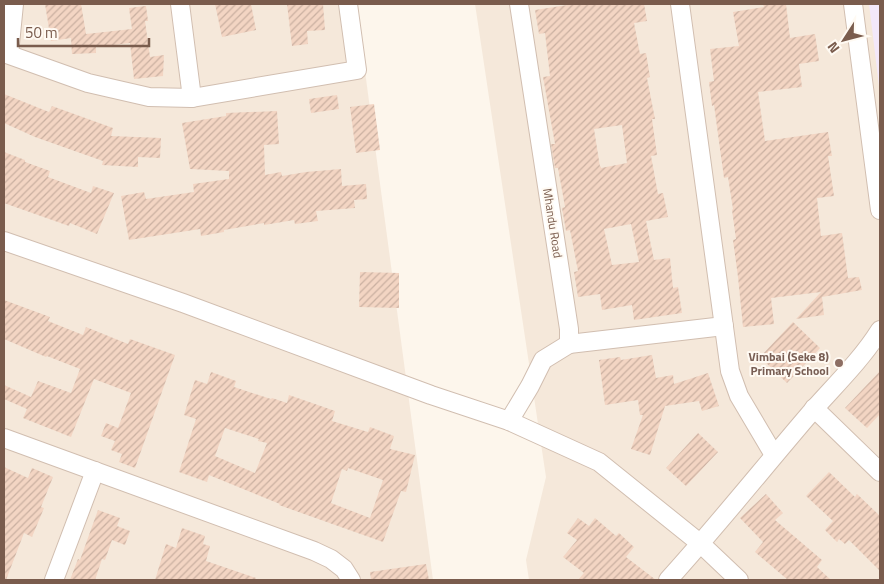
<svg xmlns="http://www.w3.org/2000/svg" width="884" height="584" viewBox="0 0 884 584" font-family="'Titillium Web',sans-serif">
<style>
.residential{fill:#f5e8da}
.education{fill:#f3e8fa}
.building{fill:url(#building-hatch);fill-rule:evenodd}
.lines{fill:none;stroke-linecap:round;stroke-linejoin:round}
.minor-casing{stroke:#d1beb0;stroke-width:20}
.minor{stroke:#fff;stroke-width:18}
.education-dot{fill:#8d6e63;stroke:#fffaf3;stroke-width:2}
.labels{text-anchor:middle;dominant-baseline:central;stroke-width:4;stroke-linejoin:round;paint-order:stroke}
.street-label{font-size:12px;fill:#7a5c4d;stroke:#fffaf3}
.education-label{font-size:12px;font-weight:bold;fill:#785e54;stroke:#fffaf3;text-anchor:end}
</style>
<defs>
<pattern id="building-hatch" width="6" height="6" patternUnits="userSpaceOnUse" patternTransform="scale(1.25)"><rect width="6" height="6" fill="#f3d5c3"/><path d="M-1 1l2-2M0 6l6-6M5 7l2-2" fill="none" stroke="#cab0a1"/></pattern>
</defs>
<rect width="100%" height="100%" fill="#fdf6ec"/>
<g class="residential">
<path d="M 4,4 L 356,4 L 433,580 L 4,580 Z"/>
<path d="M 475,4 L 880,4 L 880,580 L 529,580 L 526,560 L 546,477 Z"/>
</g>
<path class="education" d="M 869,4 L 880,4 L 880,94 Z"/>
<g class="building">
<path d="M 45,4 L 81,4 L 86,34 L 132,29 L 129,8 L 146,6 L 148,21 L 145,21 L 150,57 L 164,55 L 163,76 L 134,79 L 130,43 L 96,47 L 96,53 L 72,54 L 71,38 L 51,41 Z"/>
<path d="M 215,4 L 251,4 L 256,30 L 222,37 Z"/>
<path d="M 287,4 L 323,4 L 325,30 L 307,31 L 308,44 L 292,46 Z"/>
<path d="M 574,4 L 644,4 L 647,21 L 634,23 L 640,54 L 646,53 L 650,77 L 647,78 L 655,119 L 652,119 L 657,155 L 651,156 L 658,194 L 663,193 L 668,217 L 646,221 L 654,260 L 670,258 L 673,288 L 678,287 L 682,313 L 634,320 L 632,305 L 602,310 L 600,294 L 578,297 L 574,272 L 578,271 L 570,230 L 566,231 L 562,208 L 565,207 L 558,168 L 555,168 L 551,144 L 555,144 L 543,77 L 550,76 L 545,33 L 539,34 L 535,10 ZM 622,125 L 627,163 L 601,168 L 601,166 L 600,167 L 594,129 ZM 631,224 L 639,262 L 612,265 L 604,229 Z"/>
<path d="M 763,4 L 786,4 L 790,38 L 815,34 L 819,61 L 799,64 L 802,87 L 758,92 L 765,141 L 828,132 L 832,156 L 828,156 L 834,196 L 817,198 L 821,236 L 842,233 L 848,278 L 859,277 L 862,290 L 822,297 L 824,315 L 796,319 L 821,292 L 771,298 L 774,324 L 743,327 L 738,277 L 733,240 L 736,239 L 732,210 L 733,209 L 728,177 L 724,178 L 714,105 L 712,106 L 709,82 L 714,81 L 710,49 L 739,46 L 733,12 L 764,7 Z"/>
<path d="M 4,94 L 49,112 L 52,106 L 113,128 L 111,136 L 161,138 L 160,158 L 138,157 L 138,167 L 102,165 L 103,161 L 35,137 L 4,123 Z"/>
<path d="M 337,95 L 339,109 L 311,113 L 309,99 Z"/>
<path d="M 374,104 L 380,150 L 356,153 L 350,107 Z"/>
<path d="M 277,111 L 279,144 L 264,145 L 265,175 L 281,172 L 282,176 L 306,172 L 341,169 L 342,186 L 366,184 L 367,199 L 354,200 L 355,208 L 316,211 L 318,221 L 295,224 L 294,220 L 264,225 L 264,223 L 224,230 L 224,232 L 201,236 L 200,229 L 129,240 L 121,196 L 144,192 L 146,199 L 194,192 L 193,184 L 229,179 L 229,171 L 190,169 L 182,123 L 226,116 L 226,113 Z"/>
<path d="M 4,152 L 25,160 L 25,162 L 50,171 L 48,177 L 91,193 L 93,186 L 114,193 L 97,234 L 70,223 L 69,226 L 4,203 Z"/>
<path d="M 360,272 L 399,273 L 399,308 L 359,307 Z"/>
<path d="M 4,300 L 50,317 L 48,321 L 83,335 L 86,327 L 128,344 L 130,339 L 175,355 L 135,468 L 119,462 L 122,454 L 111,450 L 115,441 L 101,436 L 106,423 L 118,428 L 131,393 L 94,379 L 71,437 L 23,418 L 27,409 L 4,399 L 4,385 L 31,397 L 38,381 L 71,393 L 80,369 L 47,356 L 46,357 L 4,339 Z"/>
<path d="M 793,322 L 820,348 L 787,383 L 760,357 Z"/>
<path d="M 652,355 L 656,378 L 673,375 L 674,384 L 708,373 L 719,406 L 702,411 L 699,401 L 665,406 L 650,455 L 631,449 L 643,415 L 640,415 L 638,400 L 605,405 L 599,360 L 620,357 L 621,360 Z"/>
<path d="M 880,371 L 880,414 L 867,428 L 845,408 Z"/>
<path d="M 211,372 L 236,381 L 234,387 L 271,399 L 272,398 L 287,403 L 289,395 L 335,411 L 332,421 L 368,432 L 370,427 L 394,436 L 390,449 L 415,455 L 406,492 L 401,491 L 383,542 L 279,505 L 280,504 L 209,475 L 207,482 L 179,472 L 196,419 L 184,415 L 195,380 L 207,384 ZM 225,428 L 259,439 L 258,441 L 267,443 L 255,473 L 215,456 ZM 348,468 L 383,480 L 370,518 L 331,503 L 342,469 L 347,471 Z"/>
<path d="M 698,433 L 718,452 L 686,486 L 666,468 Z"/>
<path d="M 4,467 L 28,478 L 32,468 L 53,477 L 41,507 L 44,508 L 32,537 L 24,533 L 6,580 L 4,580 Z"/>
<path d="M 829,472 L 855,497 L 857,494 L 880,516 L 880,571 L 849,540 L 845,544 L 839,539 L 837,542 L 825,530 L 833,521 L 806,496 Z"/>
<path d="M 766,494 L 783,513 L 775,520 L 822,560 L 817,567 L 831,580 L 788,580 L 755,552 L 763,542 L 740,518 Z"/>
<path d="M 98,510 L 120,518 L 117,526 L 130,531 L 125,545 L 112,540 L 105,560 L 102,559 L 95,580 L 70,580 L 78,559 L 80,560 Z"/>
<path d="M 578,518 L 589,526 L 595,518 L 616,536 L 619,533 L 634,547 L 626,557 L 656,580 L 578,580 L 584,573 L 563,557 L 577,540 L 567,533 Z"/>
<path d="M 182,528 L 205,536 L 203,544 L 210,546 L 206,561 L 256,578 L 255,580 L 155,580 L 166,544 L 176,548 Z"/>
<path d="M 426,564 L 429,580 L 371,580 L 370,572 Z"/>
</g>
<g class="lines">
<g class="minor-casing">
<g id="minor">
<path d="M 180,4 L 192,98"/>
<path d="M 680,4 L 730,371 L 739,396 L 774,455"/>
<path d="M 853,4 L 880,210"/>
<path d="M 4,53 L 88,83 L 149,97 L 192,98 L 357,70 L 348,4"/>
<path d="M 9,54 L 14,4"/>
<path d="M 4,241 L 183,303 L 431,395 L 509,421 L 599,462 L 701,544 L 739,580"/>
<path d="M 569,344 L 724,326"/>
<path d="M 814,408 L 880,472"/>
<path d="M 509,421 L 530,386 L 543,360 L 569,344 L 569,329 L 519,4"/>
<path d="M 4,438 L 314,551 L 331,559 L 344,569 L 351,580"/>
<path d="M 54,580 L 95,471"/>
<path d="M 668,580 C 716,527 760,472 807,417 C 831,389 860,362 880,330"/>
</g>
</g>
<use href="#minor" class="minor"/>
</g>
<circle class="education-dot" cx="839" cy="363" r="5"/>
<g class="labels">
<g class="street-label">
<text transform="translate(553 223) rotate(81)">Mhandu Road</text>
</g>
<g class="education-label">
<text x="829" y="356">Vimbai (Seke 8)<tspan x="829" dy="14">Primary School</tspan></text>
</g>
</g>
<rect width="884" height="584" fill="none" stroke="#7a5c4d" stroke-width="10"/>
<g transform="translate(844 40) rotate(234)" stroke="#fffaf3" stroke-width="4" paint-order="stroke">
<path d="M0-4L9 19L0 12L-9 19Z" fill="#7a5c4d"/>
<text y="-8" font-size="14" font-weight="bold" text-anchor="middle" fill="#7a5c4d">N</text>
</g>
<path d="M18 38v8h131v-8" fill="none" stroke="#7a5c4d" stroke-width="2.5"/>
<text x="25" y="38" font-size="15" fill="#7a5c4d" stroke="#fffaf3" stroke-width="4" paint-order="stroke">50 m</text>
</svg>
